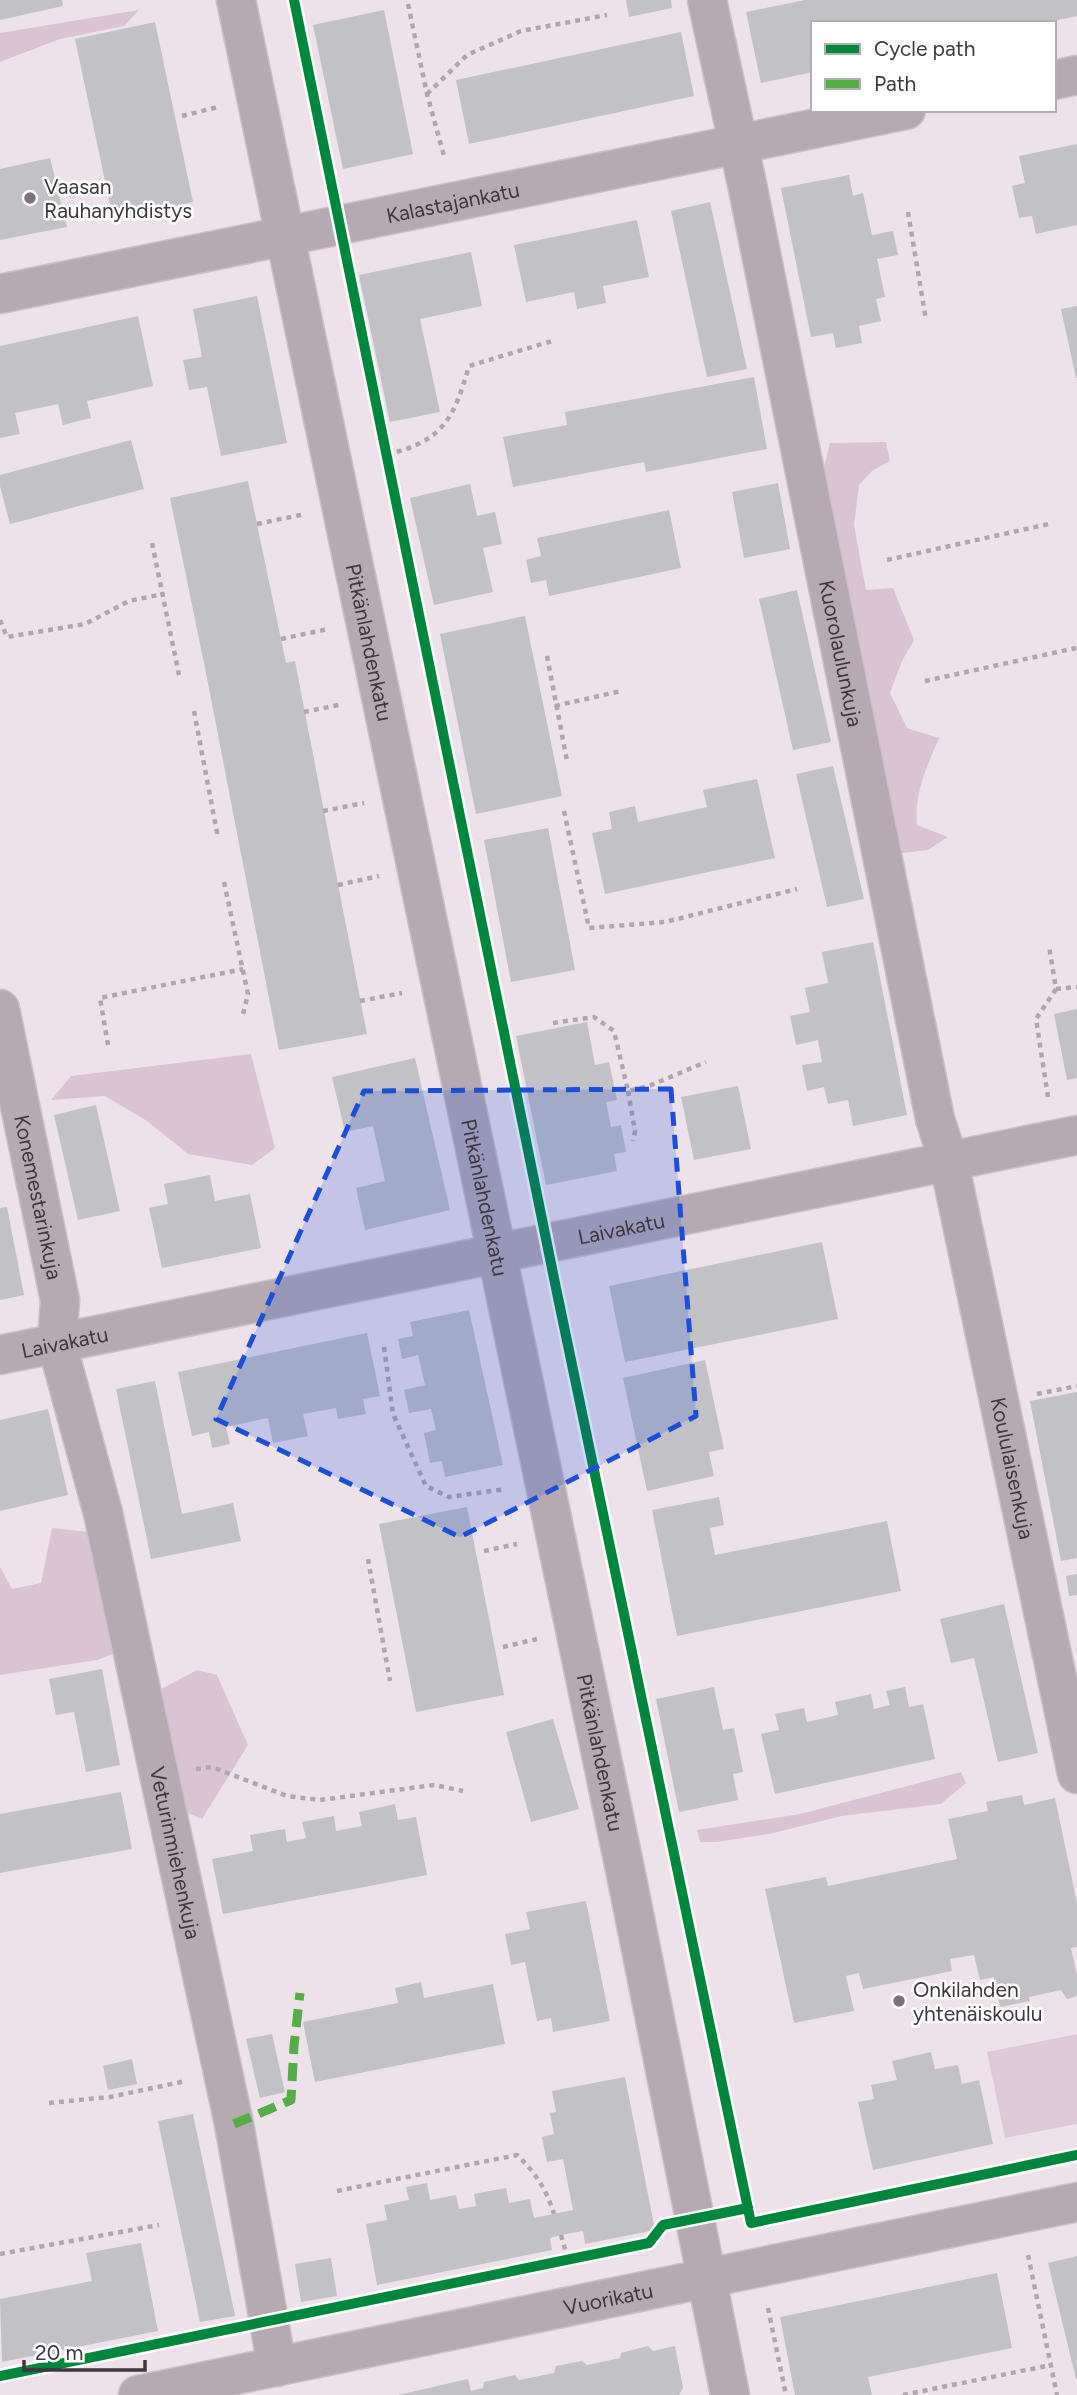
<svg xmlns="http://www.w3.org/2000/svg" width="1077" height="2395" viewBox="0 0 1077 2395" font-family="Figtree,sans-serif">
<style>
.green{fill:#dfc9d8}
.forest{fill:#dcc3d4}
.building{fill:#c2c1c6}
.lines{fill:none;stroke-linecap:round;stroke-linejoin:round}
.minor-casing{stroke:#cac1c6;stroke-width:41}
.path{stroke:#b1a6ae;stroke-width:4.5;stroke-dasharray:5 5;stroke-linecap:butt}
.minor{stroke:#b6aab2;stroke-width:38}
.quiet{stroke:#56ac46;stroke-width:9;stroke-dasharray:18 9;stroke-linecap:butt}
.cycleway-casing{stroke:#fff;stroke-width:15}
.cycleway{stroke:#00873e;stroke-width:10}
.marked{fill:#1d4ed8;fill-opacity:0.2;stroke:#1d4ed8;stroke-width:5;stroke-dasharray:14 9;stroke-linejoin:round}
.poi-dot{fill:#7c7379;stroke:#fff;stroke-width:2.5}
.labels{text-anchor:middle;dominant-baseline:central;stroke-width:5;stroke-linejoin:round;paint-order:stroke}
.poi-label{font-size:21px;fill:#3f373c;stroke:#fff;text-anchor:start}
.street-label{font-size:21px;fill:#3f373c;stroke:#fff}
</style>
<rect width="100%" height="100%" fill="#eee2ea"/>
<path class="green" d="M 1077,2034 L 1077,2124 L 1005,2138 L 987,2052 Z"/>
<g class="forest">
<path d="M 139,10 L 124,26 L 60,39 L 0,62 L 0,33 Z"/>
<path d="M 886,442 L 890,461 L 872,471 L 859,485 L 854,525 L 866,590 L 893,588 L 914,640 L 902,661 L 890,693 L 907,728 L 939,738 C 927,767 914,793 917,825 L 948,837 L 928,850 L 895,854 L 823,471 L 830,443 Z"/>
<path d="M 251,1054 L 275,1148 L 252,1165 L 188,1154 L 147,1121 L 105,1096 L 51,1100 L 71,1076 Z"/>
<path d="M 52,1528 L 88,1532 L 115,1653 L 97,1660 L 0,1675 L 0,1567 L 12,1589 L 41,1583 Z"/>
<path d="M 197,1670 L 217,1675 L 248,1745 L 202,1819 L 181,1810 L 161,1689 Z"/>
<path d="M 961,1772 L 966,1783 L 941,1804 L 842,1816 L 769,1834 L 716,1842 L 700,1842 L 697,1830 L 800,1814 Z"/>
</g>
<g class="building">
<path d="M 0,0 L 62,0 L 63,6 L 0,20 Z"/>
<path d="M 626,0 L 671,0 L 672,8 L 629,17 Z"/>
<path d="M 805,0 L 1077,0 L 1077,16 L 1044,23 L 813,23 L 813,72 L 761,83 L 746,12 Z"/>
<path d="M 384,10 L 413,154 L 343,169 L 313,25 Z"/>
<path d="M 155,22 L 193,202 L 113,219 L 75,39 Z"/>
<path d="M 681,32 L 694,96 L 469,144 L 456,80 Z"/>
<path d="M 1077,144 L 1077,225 L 1036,234 L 1032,216 L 1019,218 L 1012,186 L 1025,183 L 1019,156 Z"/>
<path d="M 50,158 L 67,227 L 0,240 L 0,169 Z"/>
<path d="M 849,175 L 853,196 L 863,193 L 872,235 L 893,231 L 898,255 L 877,259 L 885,297 L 876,299 L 881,321 L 859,326 L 862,343 L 836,348 L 833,333 L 811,337 L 781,188 Z"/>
<path d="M 710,202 L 747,369 L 707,377 L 671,211 Z"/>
<path d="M 637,220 L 649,277 L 603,286 L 606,303 L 577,309 L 574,292 L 526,302 L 514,245 Z"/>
<path d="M 471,252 L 482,306 L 420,319 L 440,412 L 390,422 L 359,275 Z"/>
<path d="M 257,296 L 287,443 L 221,456 L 207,387 L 189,390 L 183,360 L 202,357 L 193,309 Z"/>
<path d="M 1077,306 L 1077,378 L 1076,378 L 1061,309 Z"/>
<path d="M 138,316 L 153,386 L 87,401 L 91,418 L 63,425 L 58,404 L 15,413 L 20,434 L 0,438 L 0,346 Z"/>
<path d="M 754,377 L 767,449 L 646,472 L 644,462 L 513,487 L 503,437 L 567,425 L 565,412 Z"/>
<path d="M 131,440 L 144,489 L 10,524 L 0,486 L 0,475 Z"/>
<path d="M 248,481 L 286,663 L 295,661 L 367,1034 L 279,1050 L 207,678 L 170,498 Z"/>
<path d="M 778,483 L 790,549 L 744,558 L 732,492 Z"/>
<path d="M 470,484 L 477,516 L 495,512 L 502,544 L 483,548 L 493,592 L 434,605 L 410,498 Z"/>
<path d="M 669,510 L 681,568 L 549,596 L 546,580 L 531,583 L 526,560 L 541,556 L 537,538 Z"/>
<path d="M 797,590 L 831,742 L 793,750 L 759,599 Z"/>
<path d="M 525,616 L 562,796 L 476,814 L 440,634 Z"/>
<path d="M 833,766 L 864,899 L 827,907 L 796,774 Z"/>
<path d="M 757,779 L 775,858 L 605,894 L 592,833 L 612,829 L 609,812 L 635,806 L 638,822 L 707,807 L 703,790 Z"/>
<path d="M 548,828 L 575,970 L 511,982 L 484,840 Z"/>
<path d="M 873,942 L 907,1115 L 853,1126 L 848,1100 L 828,1104 L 824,1087 L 807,1091 L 802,1065 L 822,1062 L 818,1040 L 796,1045 L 790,1016 L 810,1012 L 805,988 L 828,983 L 822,952 Z"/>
<path d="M 1077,1009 L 1077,1078 L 1067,1080 L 1054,1014 Z"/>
<path d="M 587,1022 L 595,1065 L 609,1062 L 617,1100 L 606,1102 L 611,1127 L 621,1125 L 626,1152 L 614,1154 L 617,1171 L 546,1185 L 516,1036 Z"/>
<path d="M 415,1058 L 450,1210 L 365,1230 L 356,1188 L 385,1181 L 373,1126 L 345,1132 L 332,1077 Z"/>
<path d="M 738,1086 L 751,1149 L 694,1160 L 681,1097 Z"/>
<path d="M 96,1105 L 120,1211 L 78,1220 L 54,1115 Z"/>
<path d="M 210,1175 L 215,1201 L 250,1194 L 261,1248 L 162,1268 L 149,1208 L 168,1204 L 164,1184 Z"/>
<path d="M 7,1207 L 24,1295 L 0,1300 L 0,1208 Z"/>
<path d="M 822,1242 L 838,1319 L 625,1362 L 609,1286 Z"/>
<path d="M 469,1310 L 503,1465 L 445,1477 L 442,1461 L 430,1463 L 424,1433 L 436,1430 L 431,1409 L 409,1413 L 404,1390 L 425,1385 L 418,1355 L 402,1359 L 398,1339 L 413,1336 L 410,1322 Z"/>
<path d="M 367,1333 L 380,1396 L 363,1399 L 366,1414 L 338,1419 L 336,1408 L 303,1414 L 308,1436 L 273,1443 L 268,1418 L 226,1427 L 230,1444 L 212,1448 L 209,1432 L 192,1436 L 178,1372 Z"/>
<path d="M 705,1360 L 724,1449 L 709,1452 L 714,1476 L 647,1491 L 623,1378 Z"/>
<path d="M 155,1381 L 182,1514 L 233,1503 L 241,1541 L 151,1559 L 116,1389 Z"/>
<path d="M 1077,1392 L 1077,1558 L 1061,1561 L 1030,1401 Z"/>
<path d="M 48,1409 L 68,1495 L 0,1511 L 0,1420 Z"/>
<path d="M 719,1497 L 724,1525 L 710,1528 L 715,1555 L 887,1521 L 901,1591 L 677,1636 L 652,1510 Z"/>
<path d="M 467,1507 L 504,1695 L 416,1712 L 379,1524 Z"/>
<path d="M 1077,1574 L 1077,1595 L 1069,1596 L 1066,1576 Z"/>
<path d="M 1004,1604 L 1038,1753 L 998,1762 L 974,1658 L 951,1663 L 940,1619 Z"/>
<path d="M 102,1669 L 120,1765 L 86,1772 L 74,1712 L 56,1715 L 49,1679 Z"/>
<path d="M 714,1687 L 723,1730 L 734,1728 L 743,1772 L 733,1774 L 738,1800 L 679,1812 L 656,1699 Z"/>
<path d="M 905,1687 L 909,1707 L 923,1704 L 935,1759 L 775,1794 L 761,1734 L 779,1730 L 775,1714 L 804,1708 L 807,1722 L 838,1715 L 835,1702 L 871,1694 L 874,1709 L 890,1705 L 886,1691 Z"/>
<path d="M 553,1719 L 579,1809 L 531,1822 L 506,1732 Z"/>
<path d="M 121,1792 L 132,1849 L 0,1873 L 0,1814 Z"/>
<path d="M 1022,1795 L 1024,1805 L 1055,1798 L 1077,1903 L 1077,1947 L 1071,1948 L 1077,1976 L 1077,1996 L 1067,1999 L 1061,1990 L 1029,1997 L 1030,2001 L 1000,2007 L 994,1977 L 980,1980 L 974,1955 L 950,1959 L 952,1971 L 863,1989 L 859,1973 L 846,1976 L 854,2011 L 794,2023 L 765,1889 L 826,1877 L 828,1886 L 957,1859 L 948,1819 L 988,1811 L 986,1802 Z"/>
<path d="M 395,1804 L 398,1820 L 416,1817 L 427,1875 L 223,1914 L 212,1859 L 253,1851 L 250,1835 L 285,1829 L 287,1842 L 306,1838 L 302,1822 L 334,1816 L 336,1831 L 362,1826 L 359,1812 Z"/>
<path d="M 586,1901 L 610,2021 L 553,2032 L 551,2018 L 537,2021 L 525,1962 L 511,1965 L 505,1934 L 530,1929 L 526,1912 Z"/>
<path d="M 421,1982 L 424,1998 L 493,1984 L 505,2044 L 315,2082 L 303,2022 L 398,2003 L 395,1988 Z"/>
<path d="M 272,2034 L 285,2092 L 260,2098 L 246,2039 Z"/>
<path d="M 931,2052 L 935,2069 L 958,2065 L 962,2084 L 979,2080 L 993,2144 L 873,2170 L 858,2102 L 874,2099 L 871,2085 L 897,2080 L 892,2061 Z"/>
<path d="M 132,2059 L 137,2084 L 108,2090 L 103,2066 Z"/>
<path d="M 625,2077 L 655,2230 L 585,2244 L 583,2231 L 561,2235 L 550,2238 L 552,2250 L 377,2285 L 366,2224 L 387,2220 L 384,2205 L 409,2200 L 406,2187 L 427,2183 L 430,2200 L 456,2195 L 459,2209 L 476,2206 L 474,2194 L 506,2188 L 509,2203 L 530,2199 L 534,2218 L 573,2210 L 563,2159 L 547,2162 L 542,2137 L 554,2134 L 550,2113 L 556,2112 L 552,2091 Z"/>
<path d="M 193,2114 L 235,2316 L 200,2322 L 158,2121 Z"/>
<path d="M 141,2243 L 158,2331 L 2,2362 L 0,2299 L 92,2281 L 86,2253 Z"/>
<path d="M 1077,2256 L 1077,2379 L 1076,2379 L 1048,2263 Z"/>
<path d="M 331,2258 L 337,2296 L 301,2302 L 295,2264 Z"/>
<path d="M 997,2273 L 1012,2348 L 868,2377 L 872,2395 L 795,2395 L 780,2317 Z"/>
<path d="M 648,2346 L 653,2351 L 675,2346 L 683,2388 L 679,2395 L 398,2395 L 468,2379 L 471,2391 L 483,2388 L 484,2382 L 515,2375 L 519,2380 L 554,2373 L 556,2366 L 582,2361 L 587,2365 L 620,2358 L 621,2353 Z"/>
</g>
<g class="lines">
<g class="minor-casing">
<g id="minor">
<path id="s1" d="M 236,0 L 627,1879 L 730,2395"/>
<path id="s2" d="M 707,0 L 747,184 L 935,1119 L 949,1162 L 1077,1774"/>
<path d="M 1054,80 L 1077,75"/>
<path id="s3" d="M 0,294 L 906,110"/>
<path id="s4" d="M 0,1009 L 60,1300 L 57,1344 L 103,1513 L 234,2124 L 277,2367"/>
<path id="s5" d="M 0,1355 L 1077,1135"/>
<path id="s6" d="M 138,2395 L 1077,2202"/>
</g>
</g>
<g class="path">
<path d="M 408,4 L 427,94 L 444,156"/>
<path d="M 427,94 L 467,55 L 521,31 L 607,15"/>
<path d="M 182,116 L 218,107"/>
<path d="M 908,212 L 926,320"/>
<path d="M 387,454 C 443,442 454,418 469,366 L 552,341"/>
<path d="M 257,524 L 305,514"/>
<path d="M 152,543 L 179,675"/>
<path d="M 887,560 L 1053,523"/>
<path d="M 0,620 L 7,637 L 85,624 L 129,601 L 163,594"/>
<path d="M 281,639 L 328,629"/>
<path d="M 547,656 L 567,761"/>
<path d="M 925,681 L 1076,648"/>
<path d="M 555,706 L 621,691"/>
<path d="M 194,711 L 218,838"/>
<path d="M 304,712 L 343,704"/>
<path d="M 323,811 L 364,803"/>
<path d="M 564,811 L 589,928 L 665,922 L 797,889"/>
<path d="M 224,882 L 248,994 L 242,1018"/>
<path d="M 338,885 L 379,876"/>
<path d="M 1056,989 L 1077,987"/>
<path d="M 360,1001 L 402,993"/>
<path d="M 553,1023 L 594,1017 L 614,1031 L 628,1091 L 649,1086 L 706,1062"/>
<path d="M 108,1045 L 100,998 L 243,969"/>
<path d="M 628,1091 L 635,1131 L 633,1141"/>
<path d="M 1048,1097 L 1036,1019 L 1056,989 L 1049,946"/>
<path d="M 384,1347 L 393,1414 L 426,1486 L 449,1497 L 506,1489"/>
<path d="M 1037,1394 L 1077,1386"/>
<path d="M 484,1551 L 517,1544"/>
<path d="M 368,1559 L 390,1681"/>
<path d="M 503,1647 L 537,1639"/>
<path d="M 196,1769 L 212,1767 L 287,1796 L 320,1800 L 434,1785 L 463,1791"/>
<path d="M 49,2103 L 110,2097 L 186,2081"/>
<path d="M 337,2191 L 517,2155 C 536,2173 546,2189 554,2214"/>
<path d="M 561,2235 L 568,2260"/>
<path d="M 0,2254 L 159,2225"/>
<path d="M 1028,2255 L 1057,2395"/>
<path d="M 768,2308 L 786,2395"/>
<path d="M 903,2395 L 1051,2365"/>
</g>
<use href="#minor" class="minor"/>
<path class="quiet" d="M 234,2124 L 291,2100 L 294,2046 L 300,1993"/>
<g class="cycleway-casing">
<g id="cycleway">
<path d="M 294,0 L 556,1288 L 751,2223 L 1077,2155"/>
<path d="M 0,2376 L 649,2243 L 663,2225 L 748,2208"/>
</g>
</g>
<use href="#cycleway" class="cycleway"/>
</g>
<path class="marked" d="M 671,1089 L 696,1416 L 460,1537 L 216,1419 L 364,1091 Z"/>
<g class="poi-dot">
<circle cx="30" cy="198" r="7"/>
<circle cx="899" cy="2001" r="7"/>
</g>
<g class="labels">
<g class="poi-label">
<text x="44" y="186">Vaasan<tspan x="44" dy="24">Rauhanyhdistys</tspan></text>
<text x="913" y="1989">Onkilahden<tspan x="913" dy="24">yhtenäiskoulu</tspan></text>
</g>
<g class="street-label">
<text stroke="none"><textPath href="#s3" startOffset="462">Kalastajankatu</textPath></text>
<text stroke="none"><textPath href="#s1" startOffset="656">Pitkänlahdenkatu</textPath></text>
<text stroke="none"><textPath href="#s2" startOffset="667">Kuorolaulunkuja</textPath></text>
<text stroke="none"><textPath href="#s4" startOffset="192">Konemestarinkuja</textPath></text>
<text stroke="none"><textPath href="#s1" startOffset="1223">Pitkänlahdenkatu</textPath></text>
<text stroke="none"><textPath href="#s5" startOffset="634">Laivakatu</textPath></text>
<text stroke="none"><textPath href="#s5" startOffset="66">Laivakatu</textPath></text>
<text stroke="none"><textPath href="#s2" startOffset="1500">Koululaisenkuja</textPath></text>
<text stroke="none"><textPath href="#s1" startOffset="1790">Pitkänlahdenkatu</textPath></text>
<text stroke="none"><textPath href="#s4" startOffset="864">Veturinmiehenkuja</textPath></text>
<text stroke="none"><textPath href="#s6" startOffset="480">Vuorikatu</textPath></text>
</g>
</g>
<rect x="811" y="21" width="245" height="91" fill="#ffffff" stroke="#b2afb1" stroke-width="2"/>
<rect x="825" y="44" width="35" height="10" fill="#00873e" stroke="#b2afb1" stroke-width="2"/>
<text x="874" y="56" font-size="21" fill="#3f373c">Cycle path</text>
<rect x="825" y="79" width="35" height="10" fill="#56ac46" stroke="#b2afb1" stroke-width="2"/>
<text x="874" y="91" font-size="21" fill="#3f373c">Path</text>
<path d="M24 2360v10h121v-10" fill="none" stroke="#3f373c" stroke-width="3.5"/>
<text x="35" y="2360" font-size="21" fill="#3f373c" stroke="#ffffff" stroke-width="5" paint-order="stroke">20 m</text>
</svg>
